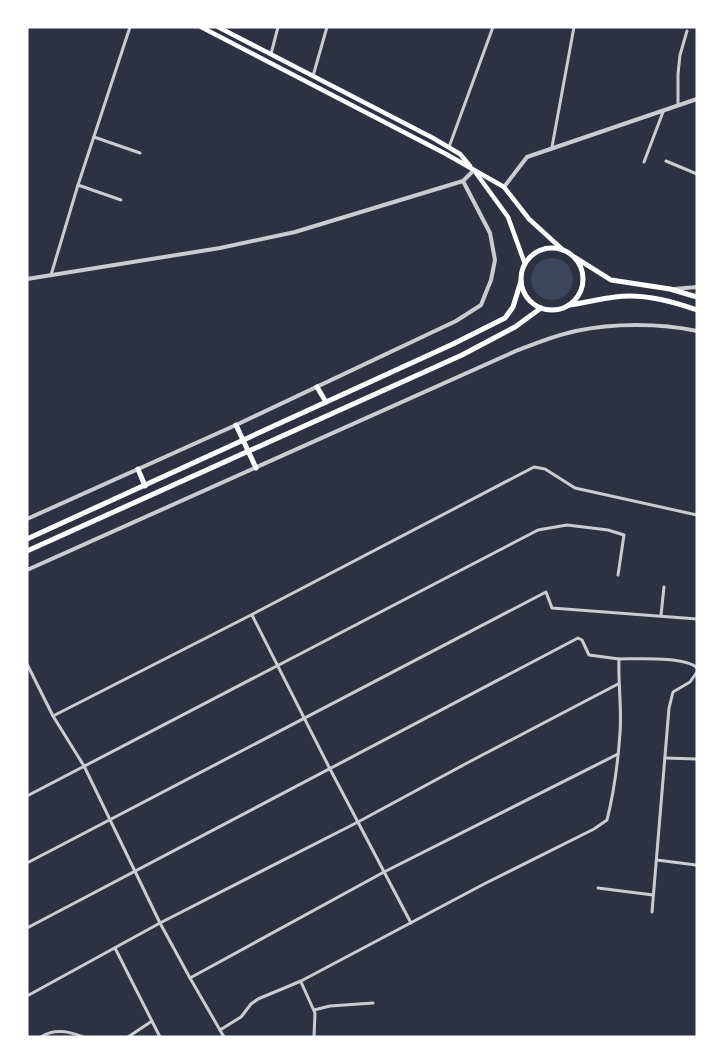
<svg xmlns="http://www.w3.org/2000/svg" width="724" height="1064" viewBox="0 0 724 1064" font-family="Karla,sans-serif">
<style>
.green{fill:#3c4559}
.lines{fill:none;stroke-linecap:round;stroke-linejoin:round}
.minor{stroke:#caccd0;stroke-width:3}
.tertiary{stroke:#caccd0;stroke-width:4}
.secondary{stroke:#fff;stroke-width:4.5}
.trunk{stroke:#fff;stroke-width:5}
</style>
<rect width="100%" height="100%" fill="#2d3142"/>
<circle class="green" cx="552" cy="279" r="21"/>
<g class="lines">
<g class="minor">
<path d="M 271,54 L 278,27"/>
<path d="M 313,76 L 327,27"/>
<path d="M 678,105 L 678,74 L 680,55 L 687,31"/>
<path d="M 94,137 L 140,153"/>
<path d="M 449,147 L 493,27"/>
<path d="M 552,147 L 574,27"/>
<path d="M 666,161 L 697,174"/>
<path d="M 644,162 L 663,112"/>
<path d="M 78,185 L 121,200"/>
<path d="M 51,275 L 78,185 L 130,27"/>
<path d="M 252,615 L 330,769 L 411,923"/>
<path d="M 661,615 L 664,587"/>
<path d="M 619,659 C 636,659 686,656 697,668"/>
<path d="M 27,664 L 53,716 L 84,766 L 160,923 L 190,978 L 224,1037"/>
<path d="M 53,716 L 251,615 L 534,467 L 545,469 L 575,488 L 697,515"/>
<path d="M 665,758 L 697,759"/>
<path d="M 27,796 L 538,530 L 567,525 L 608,530 L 624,535 L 618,575"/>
<path d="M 657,860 L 696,865"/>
<path d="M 27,863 L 546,592 L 552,608 L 697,619"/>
<path d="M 598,888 L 653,895"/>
<path d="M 652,912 L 669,708 L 673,692 L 690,682 L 697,672"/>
<path d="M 27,928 L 578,638 L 582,640 L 589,655 L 619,659 C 618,684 622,709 620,733 C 618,762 614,792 607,820 L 594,829 L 484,884 L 301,981 L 258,999 L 251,1004 L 241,1017 L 220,1030"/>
<path d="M 115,948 L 160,1037"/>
<path d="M 190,978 L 384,872 L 618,754"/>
<path d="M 301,982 L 315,1013 L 314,1037"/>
<path d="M 27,996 L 160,923 L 358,822 L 469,762 L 618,684"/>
<path d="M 314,1010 L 330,1006 L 373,1003"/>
<path d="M 41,1037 C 54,1028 69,1031 83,1037"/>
<path d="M 128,1037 L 152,1021"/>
</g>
<g class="tertiary">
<path d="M 504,187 L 527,157 L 697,99"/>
<path d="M 27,279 L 220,248 L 295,232 L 463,181 L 474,170"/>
<path d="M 674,289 L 697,287"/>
<path d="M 27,519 L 236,425 L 456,321 L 481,305 L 491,280 L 495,260 L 490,233 L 463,181"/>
<path d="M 27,570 L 518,350 C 537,343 556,335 576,331 C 613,323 660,323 697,331"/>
</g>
<g class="secondary">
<path d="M 201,27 L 446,154 L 504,187 L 529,219 L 563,250"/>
<path d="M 218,27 L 433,138 L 460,154 L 470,166"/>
<path d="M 476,173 L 508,217 L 525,264"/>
</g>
<g class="trunk">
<circle cx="552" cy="279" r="31"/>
<path d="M 576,258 L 611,280 L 670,289 L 697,297"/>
<path d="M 569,305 C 584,303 599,299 615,297 C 642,293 672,301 697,310"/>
<path d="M 317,387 L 326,402"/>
<path d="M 236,425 L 256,468"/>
<path d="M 138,469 L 145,486"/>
<path d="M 27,539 L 453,344 L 505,318 L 513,307 L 521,281"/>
<path d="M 27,551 L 462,355 L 515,327 L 541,308"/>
</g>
</g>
<rect width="724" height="1064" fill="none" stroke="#ffffff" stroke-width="57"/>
</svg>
